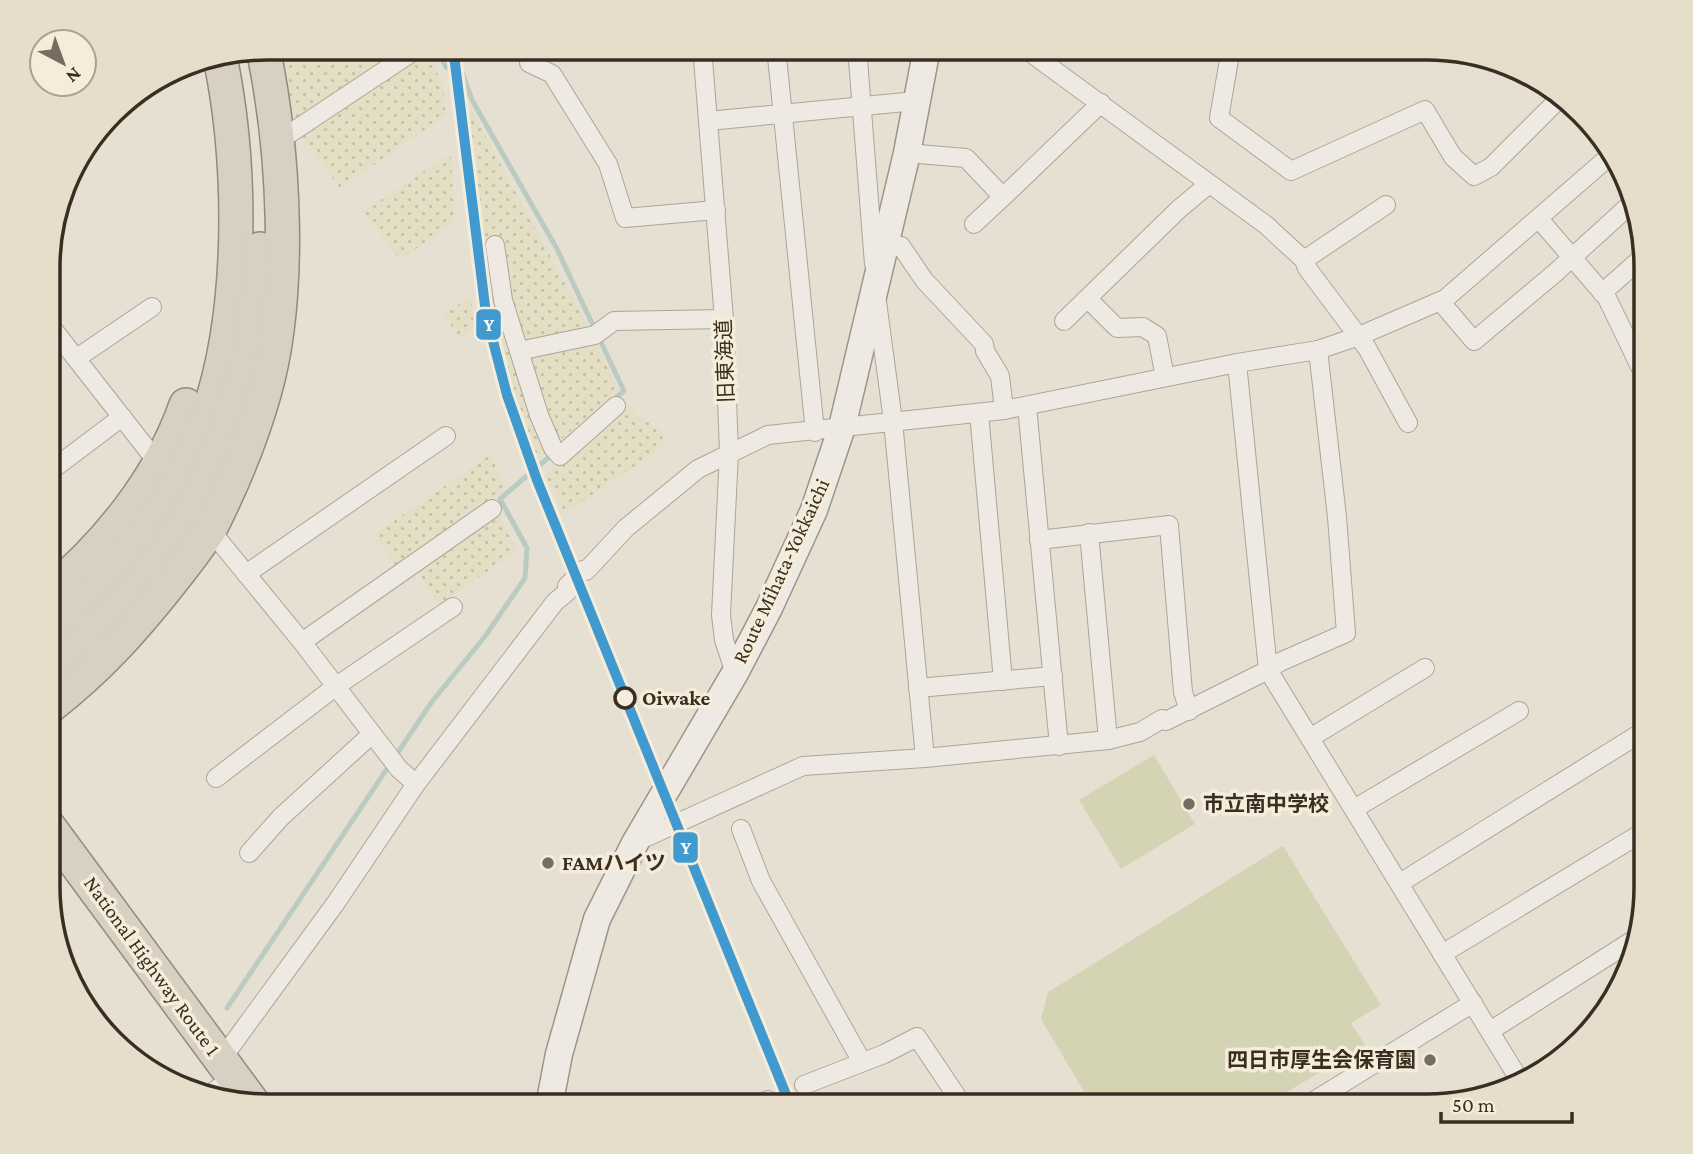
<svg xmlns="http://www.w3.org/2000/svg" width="1693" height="1154" viewBox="0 0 1693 1154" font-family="'Crimson Pro','Noto Sans JP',serif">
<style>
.farmland{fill:url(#farmland-dots)}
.park{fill:#d4d4b5}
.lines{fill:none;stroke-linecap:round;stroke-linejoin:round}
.stream{stroke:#bccbc2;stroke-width:5}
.street-casing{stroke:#aba59a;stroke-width:20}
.secondary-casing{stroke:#9b958a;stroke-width:29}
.highway-casing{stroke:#908b81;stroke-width:36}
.street{stroke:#eeeae3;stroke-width:18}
.secondary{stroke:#eeeae3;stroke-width:26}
.highway{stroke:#d8d0c2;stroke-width:33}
.rail-1-casing{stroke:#f5edd9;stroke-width:16}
.rail-1{stroke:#419acf;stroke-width:10}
.stop-dot{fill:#f5edd9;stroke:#3a2e22;stroke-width:3.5}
.poi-dot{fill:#766c60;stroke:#f5edd9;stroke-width:2.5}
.labels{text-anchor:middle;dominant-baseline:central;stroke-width:7;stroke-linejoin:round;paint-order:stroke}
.street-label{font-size:21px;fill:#3a2e22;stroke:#f5edd9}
.stop-label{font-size:21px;font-weight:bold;fill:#3a2e22;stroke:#f5edd9;text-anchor:start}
.poi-label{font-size:21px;font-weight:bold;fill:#3a2e22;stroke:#f5edd9;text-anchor:start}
.rim{fill:none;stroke:#3a2e22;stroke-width:3.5}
.line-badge{stroke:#f5edd9;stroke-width:2.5}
.badge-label{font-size:19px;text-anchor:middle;font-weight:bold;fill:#fff}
</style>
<defs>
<pattern id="farmland-dots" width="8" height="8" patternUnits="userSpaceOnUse" patternTransform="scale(1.75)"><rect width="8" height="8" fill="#e3dec4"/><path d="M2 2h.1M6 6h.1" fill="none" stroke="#c4bfa8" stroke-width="1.8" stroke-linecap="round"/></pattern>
</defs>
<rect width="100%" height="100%" fill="#e5e0d2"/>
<g class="farmland">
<path d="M 288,47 L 411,47 L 293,124 L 278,54 Z"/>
<path d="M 427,53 L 443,84 L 446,115 L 340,188 L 301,135 Z"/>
<path d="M 466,100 L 575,302 L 619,391 L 536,460 L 507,385 L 492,308 L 464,105 Z"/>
<path d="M 451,153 L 454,222 L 400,260 L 363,212 Z"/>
<path d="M 471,296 L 474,327 L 460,339 L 444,315 Z"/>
<path d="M 626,403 L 636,415 L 660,430 L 665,446 L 565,513 L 545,475 Z"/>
<path d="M 490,455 L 506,487 L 484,507 L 396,566 L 375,534 Z"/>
<path d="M 499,517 L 517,550 L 440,605 L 418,573 Z"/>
</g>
<g class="park">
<path d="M 1154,755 L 1195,824 L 1121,869 L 1079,800 Z"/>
<path d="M 1283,846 L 1381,1005 L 1351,1023 L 1365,1045 L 1262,1107 L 1093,1107 L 1041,1019 L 1048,992 Z"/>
</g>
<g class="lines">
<g class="stream">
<path d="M 436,47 L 446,67 L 463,74 L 472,100 L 557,249 L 624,391 L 612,401"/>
<path d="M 227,1008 L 431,703 L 486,635 L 525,578 L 527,548 L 500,499 L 549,457"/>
</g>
<g class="street-casing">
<g id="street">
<path d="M 702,47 L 724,319 L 729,453 L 721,615 L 724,640 L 735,673"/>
<path d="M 776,47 L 815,432"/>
<path d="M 857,47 L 874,264"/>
<path d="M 1024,48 L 1266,225 L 1304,260 L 1307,268 L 1367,348 L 1408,423"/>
<path d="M 1231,48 L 1219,118 L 1291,171 L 1425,110 L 1453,157 L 1474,176 L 1491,167 L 1562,96"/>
<path d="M 529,63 L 552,74 L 608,164 L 625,218 L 716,210"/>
<path d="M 708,121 L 916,101"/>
<path d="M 277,142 L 420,47"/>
<path d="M 907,153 L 966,158 L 1003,197 L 1101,103"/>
<path d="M 1539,219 L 1607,298 L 1645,377"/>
<path d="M 974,224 L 1003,197"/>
<path d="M 495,245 L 503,300 L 539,415 L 553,448 L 560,456 L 616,406"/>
<path d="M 884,249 L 901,246 L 924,280 L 984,344 L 985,351 L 1000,376 L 1004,410"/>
<path d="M 1304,260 L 1386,205"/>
<path d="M 1602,293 L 1645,255"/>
<path d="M 1088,299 L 1117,328 L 1143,327 L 1157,336 L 1165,377"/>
<path d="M 1440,301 L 1474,341 L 1555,273 L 1632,203"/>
<path d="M 877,302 L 893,421 L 925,758"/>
<path d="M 1064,321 L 1179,209 L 1209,184"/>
<path d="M 49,324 L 161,467"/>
<path d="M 519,351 L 595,335 L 614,321 L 724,319"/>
<path d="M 77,358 L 152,307"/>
<path d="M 1237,363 L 1268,670 L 1522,1084"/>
<path d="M 1027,406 L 1059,746"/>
<path d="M 979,413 L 1003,681"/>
<path d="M 49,472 L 122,417"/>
<path d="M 207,526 L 302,642 L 399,769 L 416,784"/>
<path d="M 1089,533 L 1108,740"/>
<path d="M 1039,540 L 1169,525 L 1183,692 L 1189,711"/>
<path d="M 246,574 L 446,436"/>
<path d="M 302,642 L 492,509"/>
<path d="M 918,688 L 1053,676"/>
<path d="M 1310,738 L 1425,668"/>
<path d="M 216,778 L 335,687 L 453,607"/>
<path d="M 1354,809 L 1519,711"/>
<path d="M 741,829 L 761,881 L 862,1062"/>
<path d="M 638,841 L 803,766 L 925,758 L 1108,740 L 1140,732 L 1162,719 L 1166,721 L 1268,670 L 1280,662 L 1346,633 L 1337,517 L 1318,350"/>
<path d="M 249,853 L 281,817 L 372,734"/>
<path d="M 1400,883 L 1639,734 L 1645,734"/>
<path d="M 1442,954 L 1645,831"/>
<path d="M 1490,1031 L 1638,937"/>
<path d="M 221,1060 L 335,904 L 416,784 L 555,602 L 567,592 L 567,586 L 583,570 L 586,571 L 626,528 L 698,469 L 768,435 L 1004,410 L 1237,363 L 1318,350 L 1359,336 L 1445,299 L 1611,155"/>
<path d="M 804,1085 L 884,1054 L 917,1037 L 964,1107"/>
<path d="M 207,1097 L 233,1077"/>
<path d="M 752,1106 L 768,1100"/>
<path d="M 1304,1107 L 1473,1003"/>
</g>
</g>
<g class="secondary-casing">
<path id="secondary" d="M 549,1106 L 559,1054 L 597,919 L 635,843 L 735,673 L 769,608 L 814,510 L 842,427 L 907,153 L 927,48"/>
</g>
<g class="highway-casing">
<g id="highway">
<path d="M 49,593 C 108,543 160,479 186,405"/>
<path d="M 49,636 C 116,581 179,495 208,414 C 244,310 242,163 220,57"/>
<path d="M 49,669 C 188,561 252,423 260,249"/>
<path d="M 49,707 C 98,669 132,631 171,582 C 184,565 200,546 211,527 C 232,485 251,440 264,394 C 293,294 284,149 263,48"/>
<path d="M 49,827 L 255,1106"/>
</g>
</g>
<use href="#street" class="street"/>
<use href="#secondary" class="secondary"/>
<use href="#highway" class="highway"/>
<g class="rail-1-casing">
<path id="rail-1" d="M 453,47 L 486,314 L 507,395 L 537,480 L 791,1107"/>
</g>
<use href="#rail-1" class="rail-1"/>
</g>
<circle class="stop-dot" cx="625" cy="698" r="10"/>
<g class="poi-dot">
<circle cx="1189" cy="804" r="7"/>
<circle cx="548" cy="863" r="7"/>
<circle cx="1430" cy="1060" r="7"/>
</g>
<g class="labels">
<g class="street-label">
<text transform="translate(725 361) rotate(-92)">旧東海道</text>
<text transform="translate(781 571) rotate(-65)">Route Mihata-Yokkaichi</text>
<text transform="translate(152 966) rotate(54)">National Highway Route 1</text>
</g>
<g class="stop-label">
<text x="642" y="698">Oiwake</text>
</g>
<g class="poi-label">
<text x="1203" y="804">市立南中学校</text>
<text x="562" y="863">FAMハイツ</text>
<text x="1416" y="1060" text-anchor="end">四日市厚生会保育園</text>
</g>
</g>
<path d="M0 0H1693V1154H0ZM267 60H1427A207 207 0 0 1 1634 267V887A207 207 0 0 1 1427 1094H267A207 207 0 0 1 60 887V267A207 207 0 0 1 267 60Z" fill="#e6deca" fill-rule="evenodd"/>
<path class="rim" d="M267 60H1427A207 207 0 0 1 1634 267V887A207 207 0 0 1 1427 1094H267A207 207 0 0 1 60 887V267A207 207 0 0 1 267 60Z"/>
<g class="line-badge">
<rect x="475" y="308" width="27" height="33" rx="7" fill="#419acf"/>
<rect x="672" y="831" width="27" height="33" rx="7" fill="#419acf"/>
</g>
<g class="badge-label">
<text x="489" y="331">Y</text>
<text x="686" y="854">Y</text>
</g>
<g transform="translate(63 63) rotate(139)"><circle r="33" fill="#f5edd9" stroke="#aaa190" stroke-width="2"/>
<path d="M0-5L12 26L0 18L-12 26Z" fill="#766c60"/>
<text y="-10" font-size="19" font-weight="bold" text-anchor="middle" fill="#3a2e22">N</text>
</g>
<path d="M1441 1112v10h131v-10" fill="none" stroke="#3a2e22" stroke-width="3.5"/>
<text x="1452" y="1112" font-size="21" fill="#3a2e22" stroke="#f5edd9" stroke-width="5" paint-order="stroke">50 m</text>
</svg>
